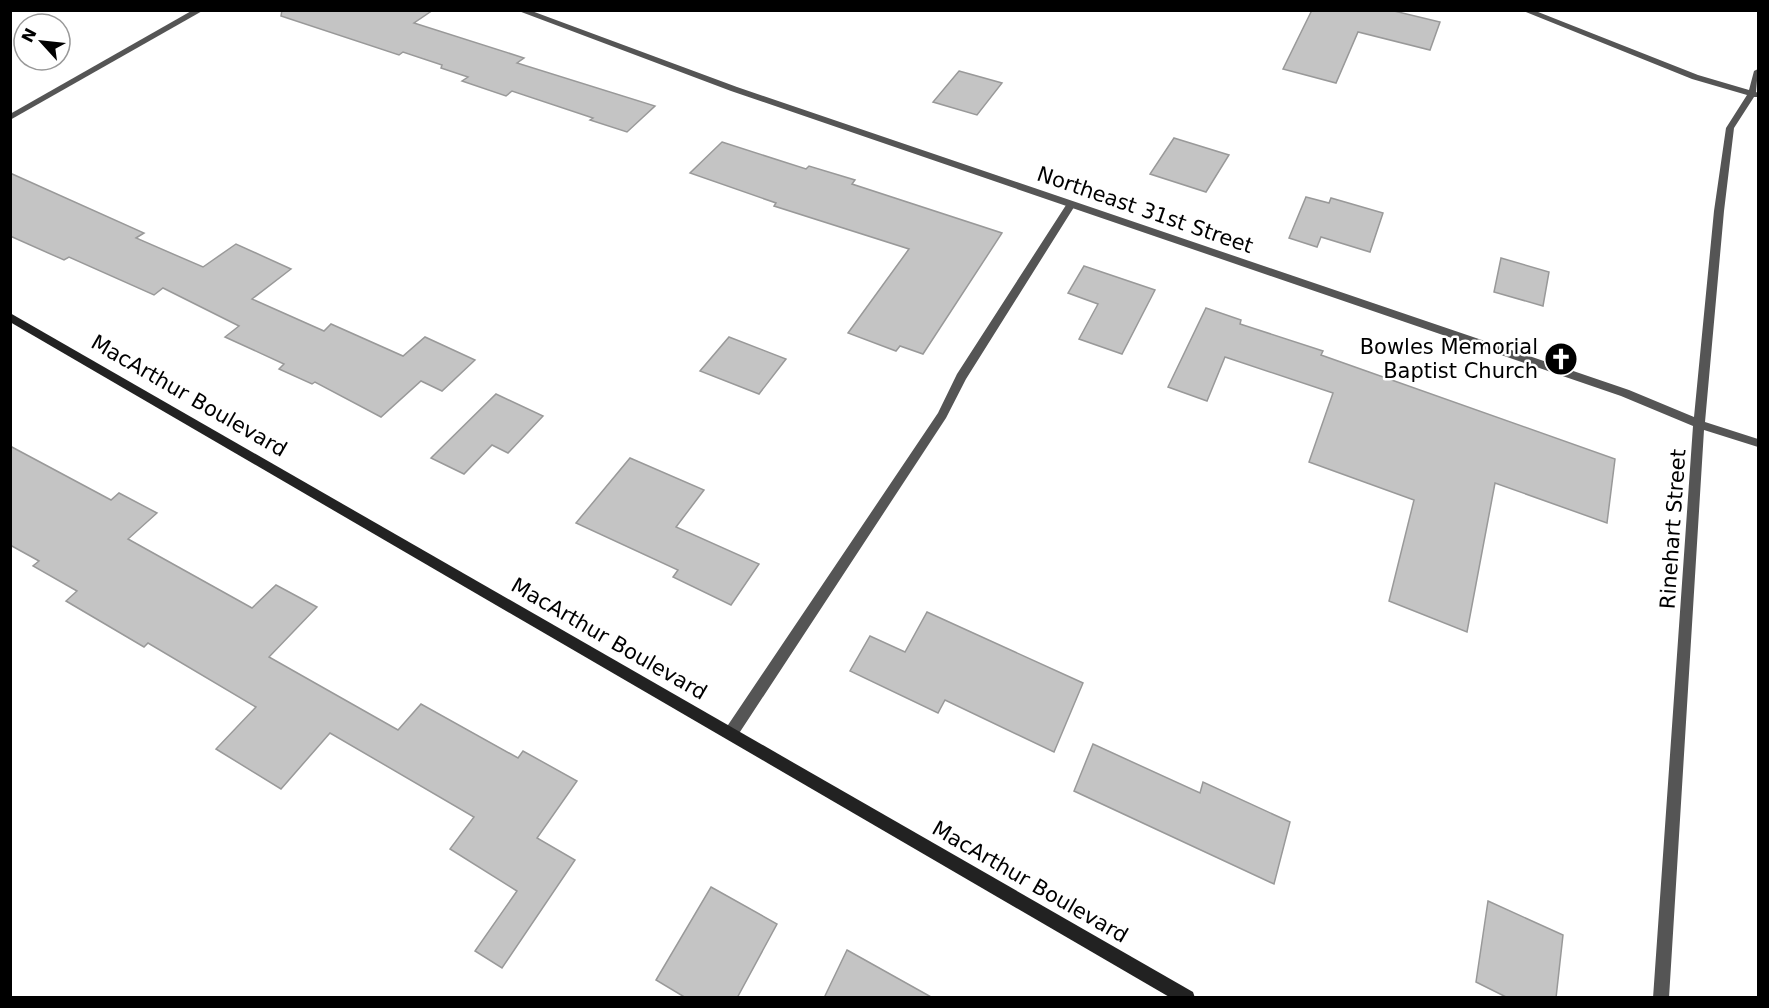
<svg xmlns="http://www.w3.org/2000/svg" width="1769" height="1008" viewBox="0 0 1769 1008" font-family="'DejaVu Sans',sans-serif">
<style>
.building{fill:#c4c4c4;stroke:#999;stroke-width:1.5}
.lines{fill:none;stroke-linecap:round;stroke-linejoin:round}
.service{fill:#555;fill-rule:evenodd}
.minor{fill:#555;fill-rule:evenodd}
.secondary{fill:#222;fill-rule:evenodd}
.labels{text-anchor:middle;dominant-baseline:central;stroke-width:5;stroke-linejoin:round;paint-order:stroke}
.street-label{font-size:21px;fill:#000;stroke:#fff}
.poi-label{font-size:21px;fill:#000;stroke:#fff;text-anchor:end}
</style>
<rect width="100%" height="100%" fill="#fff"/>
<g class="building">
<path d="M 282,10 L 433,10 L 414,23 L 524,58 L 517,63 L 655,106 L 627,132 L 590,120 L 593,118 L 512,91 L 506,96 L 462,81 L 468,77 L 441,68 L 442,65 L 403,52 L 399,55 L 281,16 Z"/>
<path d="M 1312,10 L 1390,10 L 1440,22 L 1430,50 L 1358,32 L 1336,83 L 1283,69 Z"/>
<path d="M 959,71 L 1002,83 L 977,115 L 933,102 Z"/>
<path d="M 1174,138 L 1229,155 L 1206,192 L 1150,174 Z"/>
<path d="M 722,142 L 806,169 L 809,166 L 855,180 L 852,184 L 1002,233 L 923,354 L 900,346 L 896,351 L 848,333 L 909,249 L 774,206 L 776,203 L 690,173 Z"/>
<path d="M 10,173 L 144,233 L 136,238 L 203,267 L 236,244 L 291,269 L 252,299 L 324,331 L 331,324 L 403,356 L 425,337 L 475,360 L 442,391 L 421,381 L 381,417 L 315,382 L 312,384 L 279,369 L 284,364 L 225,337 L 239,326 L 163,288 L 154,295 L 69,257 L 64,260 L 10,236 Z"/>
<path d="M 1306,197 L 1329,203 L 1331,198 L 1383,213 L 1370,252 L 1321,237 L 1317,247 L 1289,238 Z"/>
<path d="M 1501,258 L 1549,272 L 1543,306 L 1494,292 Z"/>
<path d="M 1084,266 L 1155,290 L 1122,354 L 1079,339 L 1098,304 L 1068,293 Z"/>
<path d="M 1206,308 L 1241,320 L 1240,324 L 1323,351 L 1321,355 L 1615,459 L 1607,523 L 1495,483 L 1467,632 L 1389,601 L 1414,500 L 1309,462 L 1333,393 L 1225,357 L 1207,401 L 1168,387 Z"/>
<path d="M 729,337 L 786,359 L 759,394 L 700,371 Z"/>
<path d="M 496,394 L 543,416 L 508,453 L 492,445 L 464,474 L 431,458 Z"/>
<path d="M 10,446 L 111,500 L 119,493 L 157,513 L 128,539 L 252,608 L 276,585 L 317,607 L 269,657 L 398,730 L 421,704 L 518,758 L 523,751 L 577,781 L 537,838 L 575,860 L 502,968 L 475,951 L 517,891 L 450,849 L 474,817 L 330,733 L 281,789 L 216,749 L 256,707 L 148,643 L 144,647 L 66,601 L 77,591 L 33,566 L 39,561 L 10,545 Z"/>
<path d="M 630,458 L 704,490 L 676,527 L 759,564 L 731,605 L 673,577 L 678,570 L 576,523 Z"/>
<path d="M 927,612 L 1083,683 L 1054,752 L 945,700 L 938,713 L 850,671 L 870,636 L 905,652 Z"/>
<path d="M 1093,744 L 1200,793 L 1203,782 L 1290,822 L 1274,884 L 1074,791 Z"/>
<path d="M 711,887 L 777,924 L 737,998 L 686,998 L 656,980 Z"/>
<path d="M 1488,901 L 1563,935 L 1556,998 L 1508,998 L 1476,982 Z"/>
<path d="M 847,950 L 933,998 L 824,998 Z"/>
</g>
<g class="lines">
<path class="service" d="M 1071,201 L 1076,204 L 966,379 L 946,418 L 736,738 L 731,740 L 726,738 L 724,733 L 726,728 L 938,413 L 957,374 L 1068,202 Z"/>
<g class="minor">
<path d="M 193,10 L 204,10 L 10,120 L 10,114 Z"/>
<path d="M 516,10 L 529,10 L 737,87 L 1629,390 L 1694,417 L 1714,211 L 1726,128 L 1747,95 L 1692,79 L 1521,10 L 1533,10 L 1698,75 L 1749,90 L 1754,71 L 1758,69 L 1756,92 L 1758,93 L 1758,97 L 1754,97 L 1734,128 L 1724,211 L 1705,422 L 1758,439 L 1758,447 L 1704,430 L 1669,998 L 1653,998 L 1693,426 L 1621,396 L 731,91 Z"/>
</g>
<path class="secondary" d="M 10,313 L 1193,992 L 1195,998 L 1171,998 L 10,322 Z"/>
</g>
<defs>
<g id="church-disc" transform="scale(1.725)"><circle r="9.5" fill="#000" stroke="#fff"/><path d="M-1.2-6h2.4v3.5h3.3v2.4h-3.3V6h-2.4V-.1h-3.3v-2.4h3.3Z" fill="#fff"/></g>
</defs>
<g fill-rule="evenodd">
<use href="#church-disc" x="1561" y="359"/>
</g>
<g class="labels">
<g class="street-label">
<text transform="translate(1145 210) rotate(19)">Northeast 31st Street</text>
<text transform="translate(189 396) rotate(30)">MacArthur Boulevard</text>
<text transform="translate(1673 529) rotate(-86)">Rinehart Street</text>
<text transform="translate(609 639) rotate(30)">MacArthur Boulevard</text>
<text transform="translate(1030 882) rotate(30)">MacArthur Boulevard</text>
</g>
<g class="poi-label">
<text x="1538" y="347">Bowles Memorial<tspan x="1538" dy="24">Baptist Church</tspan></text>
</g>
</g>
<rect width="1769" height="1008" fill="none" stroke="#000000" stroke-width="24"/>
<g transform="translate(42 42) rotate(297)"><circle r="28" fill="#ffffff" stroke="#999999" stroke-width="1.5"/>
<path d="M0-4.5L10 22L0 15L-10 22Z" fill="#000000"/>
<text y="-9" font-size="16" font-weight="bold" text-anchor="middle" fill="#000000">N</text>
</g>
</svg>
